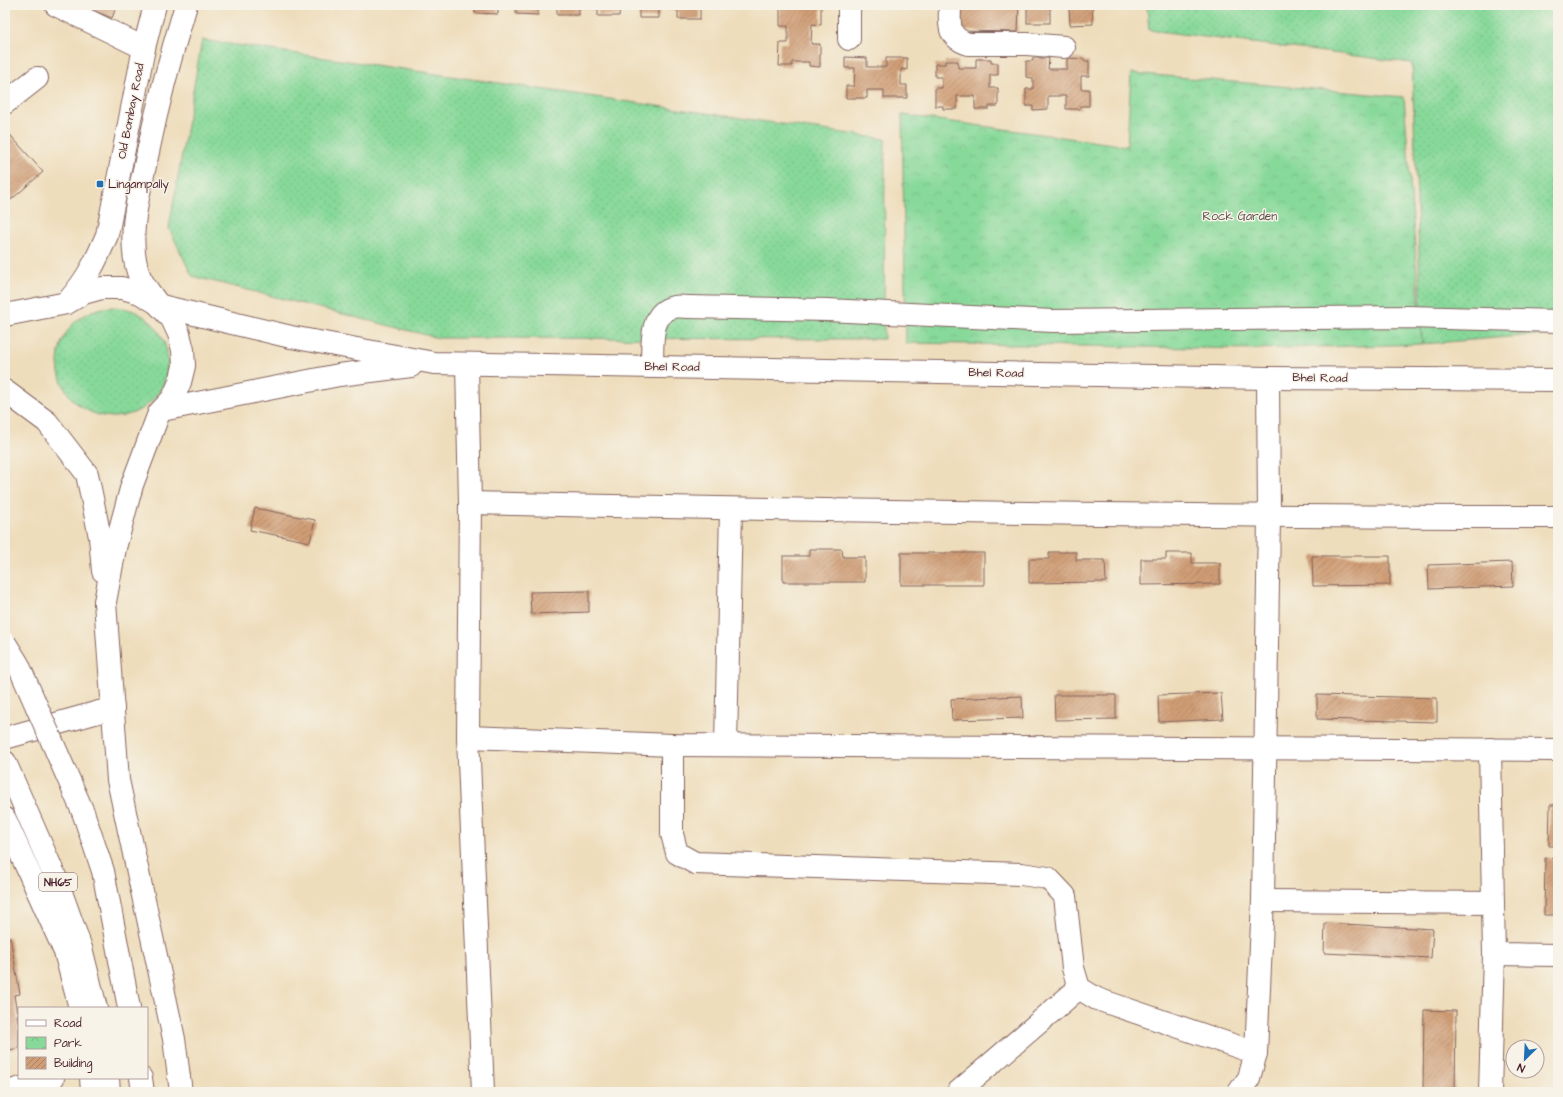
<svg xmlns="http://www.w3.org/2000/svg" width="1563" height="1097" viewBox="0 0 1563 1097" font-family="'Architects Daughter',sans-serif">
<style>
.grass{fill:url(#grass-dots);stroke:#687c62}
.park{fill:url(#park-crowns);stroke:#687c62}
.building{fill:url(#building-hatch)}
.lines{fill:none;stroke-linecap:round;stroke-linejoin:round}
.minor-casing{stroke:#83625d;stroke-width:24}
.major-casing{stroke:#83625d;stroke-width:24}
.highway-casing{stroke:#83625d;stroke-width:24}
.minor{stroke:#fff;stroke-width:22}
.major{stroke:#fff;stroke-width:22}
.highway{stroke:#fff;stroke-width:22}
.highway-bridge-casing{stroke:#83625d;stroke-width:24;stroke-linecap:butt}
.highway-bridge{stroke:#fff;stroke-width:22}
.poi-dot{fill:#1f6fb2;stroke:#f7f3e8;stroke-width:1.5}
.labels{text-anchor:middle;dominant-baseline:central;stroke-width:3;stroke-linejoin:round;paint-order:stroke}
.shield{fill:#f7f3e8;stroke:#7e5f64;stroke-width:1}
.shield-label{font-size:11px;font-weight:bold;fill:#4a1f2b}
.street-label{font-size:12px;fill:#4a1f2b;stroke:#f7f3e8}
.poi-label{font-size:12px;fill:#4a1f2b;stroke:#f7f3e8;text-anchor:start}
.park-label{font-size:12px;fill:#594e47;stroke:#f7f3e8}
</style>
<defs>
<pattern id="grass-dots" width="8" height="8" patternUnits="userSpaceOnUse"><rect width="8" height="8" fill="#87d99a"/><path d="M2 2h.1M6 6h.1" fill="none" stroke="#76ba85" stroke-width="1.8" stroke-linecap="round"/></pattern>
<pattern id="park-crowns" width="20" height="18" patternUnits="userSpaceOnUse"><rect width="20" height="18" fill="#87d99a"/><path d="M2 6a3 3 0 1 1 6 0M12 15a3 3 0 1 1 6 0" fill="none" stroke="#76ba85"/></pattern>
<pattern id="building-hatch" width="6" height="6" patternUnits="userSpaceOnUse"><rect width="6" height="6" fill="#d09e76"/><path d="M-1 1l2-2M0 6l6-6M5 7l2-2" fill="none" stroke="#ab8061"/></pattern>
</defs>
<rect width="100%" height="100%" fill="#f7f3e8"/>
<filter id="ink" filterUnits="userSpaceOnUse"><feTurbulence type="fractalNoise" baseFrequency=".025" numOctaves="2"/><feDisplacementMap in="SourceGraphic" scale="8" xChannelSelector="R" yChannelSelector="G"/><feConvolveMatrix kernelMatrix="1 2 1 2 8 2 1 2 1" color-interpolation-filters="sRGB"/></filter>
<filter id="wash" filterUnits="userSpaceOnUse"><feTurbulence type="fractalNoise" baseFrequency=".012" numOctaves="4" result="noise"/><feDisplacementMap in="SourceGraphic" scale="16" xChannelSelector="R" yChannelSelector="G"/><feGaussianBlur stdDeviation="0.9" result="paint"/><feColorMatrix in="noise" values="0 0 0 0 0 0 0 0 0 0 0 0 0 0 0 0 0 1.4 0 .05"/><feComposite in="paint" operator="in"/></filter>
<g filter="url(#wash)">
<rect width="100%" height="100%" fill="#edb"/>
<g class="grass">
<path d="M 1147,5 L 1558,5 L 1558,333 L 1422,344 L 1412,63 L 1149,30 Z"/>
<path d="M 202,40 L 885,139 L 884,339 L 438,338 L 192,276 L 169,228 Z"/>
<circle cx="113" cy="362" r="55"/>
</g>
<path class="park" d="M 1131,73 L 1404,97 L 1422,344 L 1255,349 L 906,343 L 902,115 L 1127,146 Z"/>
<g id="blocks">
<g class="building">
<path d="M 85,5 L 117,5 L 112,18 L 85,7 Z"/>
<path d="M 475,5 L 538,5 L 538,15 L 516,14 L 516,8 L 498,8 L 498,14 L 475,13 Z"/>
<path d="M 557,5 L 620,5 L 619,16 L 598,16 L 598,9 L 579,8 L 579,15 L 557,15 Z"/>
<path d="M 695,5 L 700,6 L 700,19 L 678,19 L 678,10 L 659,9 L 659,18 L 639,18 L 639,6 Z"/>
<path d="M 780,5 L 809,6 L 809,5 L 821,5 L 821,25 L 812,24 L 811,44 L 820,44 L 820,67 L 809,66 L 809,62 L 792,62 L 792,66 L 779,66 L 780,43 L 788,43 L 788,26 L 780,26 Z"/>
<path d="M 959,5 L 1019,5 L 1018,32 L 958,31 Z"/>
<rect x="1027" y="5" width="23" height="18"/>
<path d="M 1069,5 L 1092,5 L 1093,24 L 1070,25 Z"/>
<path d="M 845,57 L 867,58 L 867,67 L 886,67 L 886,58 L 907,58 L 907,70 L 901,69 L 901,85 L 907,85 L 907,98 L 884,98 L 884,90 L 867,90 L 867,98 L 846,98 L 846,86 L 854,86 L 855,68 L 845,68 Z"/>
<path d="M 1033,58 L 1049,58 L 1048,69 L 1067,69 L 1067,58 L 1084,59 L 1084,61 L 1089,61 L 1089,76 L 1081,76 L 1081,89 L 1089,89 L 1089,106 L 1080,106 L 1080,109 L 1066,109 L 1066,96 L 1048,96 L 1048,109 L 1033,110 L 1033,106 L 1026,106 L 1026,89 L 1033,89 L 1033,78 L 1026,77 L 1026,61 L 1033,61 Z"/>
<path d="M 976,59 L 991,59 L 991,63 L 998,63 L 998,75 L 990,75 L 990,88 L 998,88 L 998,106 L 989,106 L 989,109 L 975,109 L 975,96 L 957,96 L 957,109 L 943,109 L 943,106 L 935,106 L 935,88 L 942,88 L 942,77 L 935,77 L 935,64 L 945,64 L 945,61 L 958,61 L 958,68 L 976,68 Z"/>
<path d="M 5,129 L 43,172 L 5,205 Z"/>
<path d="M 255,508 L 315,520 L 310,542 L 250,530 Z"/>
<path d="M 809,549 L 842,549 L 843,557 L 865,557 L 865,582 L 783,582 L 783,556 L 809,556 Z"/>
<path d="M 1049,552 L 1076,552 L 1076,560 L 1105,560 L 1106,582 L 1029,583 L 1029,559 L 1049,559 Z"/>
<rect x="901" y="553" width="83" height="32"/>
<path d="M 1166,553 L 1192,553 L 1192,563 L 1220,563 L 1220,584 L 1141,585 L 1141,559 L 1166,559 Z"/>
<path d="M 1312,556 L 1390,556 L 1390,585 L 1313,586 Z"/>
<path d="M 1512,562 L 1513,586 L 1429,589 L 1428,565 Z"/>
<path d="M 589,591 L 589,612 L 531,614 L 530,592 Z"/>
<path d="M 1221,693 L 1223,719 L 1159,722 L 1158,695 Z"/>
<path d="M 1054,695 L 1116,695 L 1116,719 L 1055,720 Z"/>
<path d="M 1317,695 L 1437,698 L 1437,722 L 1317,719 Z"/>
<path d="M 1022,696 L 1023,718 L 952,720 L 951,699 Z"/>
<path d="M 1550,805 L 1558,805 L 1558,846 L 1549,846 Z"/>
<path d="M 1545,858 L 1558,859 L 1558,915 L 1544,915 Z"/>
<path d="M 1325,923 L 1433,929 L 1431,958 L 1324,953 Z"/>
<path d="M 10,937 L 20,994 L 14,995 L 19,1027 L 19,1048 L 5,1051 L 5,938 Z"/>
<path d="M 1424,1010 L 1456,1011 L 1455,1092 L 1423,1092 Z"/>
</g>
</g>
</g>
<g filter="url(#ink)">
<use href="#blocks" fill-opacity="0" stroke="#83625d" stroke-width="1"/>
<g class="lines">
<g class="minor-casing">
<g id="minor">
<path d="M 56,5 L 144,48"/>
<path d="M 849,5 L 849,39"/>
<path d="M 950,5 C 950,25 946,36 968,44 L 1027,44 L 1064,47"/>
<path d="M 5,103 L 37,78"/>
<path d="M 161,306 L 291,337 L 434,363 L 1268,378 L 1558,380"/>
<path d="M 467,364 L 470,503"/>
<path d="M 652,367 C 653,348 648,312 674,307 C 679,306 684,307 689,307 L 827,310 L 1053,321 L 1408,317 L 1558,321"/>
<path d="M 162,410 L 339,375 L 411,366"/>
<path d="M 105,602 L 118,780 L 174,1039 L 181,1092"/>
<path d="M 468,737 L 672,745 L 1558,750"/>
<path d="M 5,738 L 113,708"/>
<path d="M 672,745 L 672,834 L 677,853 L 695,863 L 1021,874 L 1048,878 L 1065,896 L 1073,968 L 1079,988 L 1097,999 L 1256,1053"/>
<path d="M 726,745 L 731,509"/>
<path d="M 5,819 L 65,952 L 80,1008"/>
<path d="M 1263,901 L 1493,903"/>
<path d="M 1494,954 L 1558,955"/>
<path d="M 91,1078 L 92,1092"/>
<path d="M 8,1092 L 53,1078"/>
<path d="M 483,1092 L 468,737 L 470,503 C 833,511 1195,517 1558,517"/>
<path d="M 958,1092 L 1079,988"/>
<path d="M 1239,1092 L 1249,1078 L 1256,1053 L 1263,901 L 1269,517 L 1268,378"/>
<path d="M 1490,1092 L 1494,954 L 1490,749"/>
</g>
</g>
<g class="major-casing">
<g id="major">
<path d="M 69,300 C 88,278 96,261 107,235 L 144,48 L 155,5"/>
<path d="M 157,303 C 151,294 141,283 138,272 C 126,235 140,190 148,152 C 158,103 171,54 186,5"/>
<path d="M 5,315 L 67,303 L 84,293 L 102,288 L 122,288 L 140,293 L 157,303 L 172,319 L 179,334 L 183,350 L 184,366 L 180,382 L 173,398 L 159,413 L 132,485 L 115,548 L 105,602"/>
<path d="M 5,391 L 47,422 L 87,474 L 100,537 L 103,571"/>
</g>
</g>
<g class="highway-casing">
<g id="highway">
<path d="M 5,762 L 57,881 L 81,948 L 96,1008"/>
<path d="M 83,812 L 103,871 L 129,1008"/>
<path d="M 108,1078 L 109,1092"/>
<path d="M 141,1078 L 143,1092"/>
</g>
</g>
<use href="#minor" class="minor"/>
<use href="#major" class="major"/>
<use href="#highway" class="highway"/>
<g class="highway-bridge-casing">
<path id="highway-bridge" d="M 5,643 L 18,664 L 83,812"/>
</g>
<use href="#highway-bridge" class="highway-bridge"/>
</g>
</g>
<rect class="poi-dot" x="96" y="180" width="8" height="8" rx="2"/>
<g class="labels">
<rect class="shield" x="39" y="873" width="38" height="18" rx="3"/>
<g class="shield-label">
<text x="58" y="882">NH65</text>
</g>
<g class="street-label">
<text transform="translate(131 111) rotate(-79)">Old Bombay Road</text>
<text transform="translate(672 367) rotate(1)">Bhel Road</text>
<text transform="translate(996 373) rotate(1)">Bhel Road</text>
<text transform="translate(1320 378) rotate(1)">Bhel Road</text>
</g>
<g class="poi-label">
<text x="108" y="184">Lingampally</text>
</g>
<g class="park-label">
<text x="1240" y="216">Rock Garden</text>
</g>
</g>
<rect width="1563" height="1097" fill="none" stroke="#f7f3e8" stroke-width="20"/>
<rect x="18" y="1007" width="130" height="72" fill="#f7f3e8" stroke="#b29e9c"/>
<rect x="26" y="1020" width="20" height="6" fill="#ffffff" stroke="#b29e9c"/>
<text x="54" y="1027" font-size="12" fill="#4a1f2b">Road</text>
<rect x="26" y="1037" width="20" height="12" fill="url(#park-crowns)" stroke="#b29e9c"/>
<text x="54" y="1047" font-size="12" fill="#4a1f2b">Park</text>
<rect x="26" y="1057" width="20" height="12" fill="url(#building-hatch)" stroke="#b29e9c"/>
<text x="54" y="1067" font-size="12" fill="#4a1f2b">Building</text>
<g transform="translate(1525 1059) rotate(204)"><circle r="19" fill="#f7f3e8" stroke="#b29e9c"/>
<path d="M0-3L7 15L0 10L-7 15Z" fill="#1f6fb2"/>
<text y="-6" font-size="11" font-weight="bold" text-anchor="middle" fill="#4a1f2b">N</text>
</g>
</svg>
